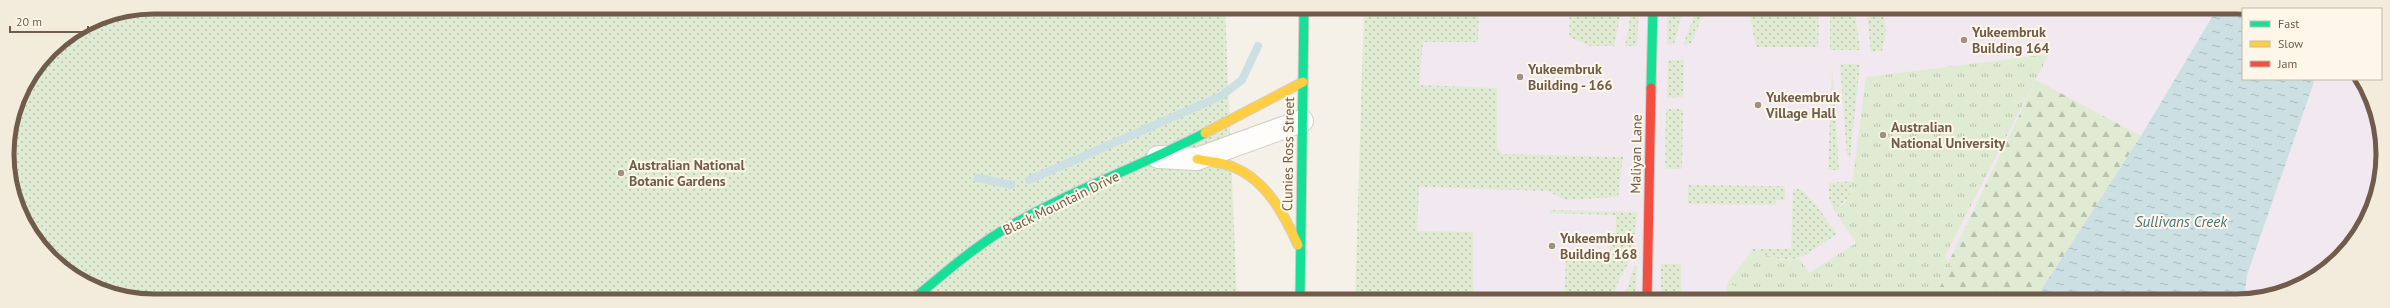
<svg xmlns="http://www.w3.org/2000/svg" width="2390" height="308" viewBox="0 0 2390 308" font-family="'PT Sans',sans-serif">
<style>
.education{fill:#f2e8f0}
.grass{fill:url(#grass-dots)}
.forest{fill:url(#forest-firs)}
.park{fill:url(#park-tufts)}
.pitch{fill:#e0ebd4}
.water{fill:url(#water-ripples)}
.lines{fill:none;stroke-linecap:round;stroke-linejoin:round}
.stream{stroke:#cce0e4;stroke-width:8}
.street-casing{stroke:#d4cec6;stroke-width:24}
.fast-casing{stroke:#d4cdc6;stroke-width:11}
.slow-casing{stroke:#d4cdc6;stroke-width:11}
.jam-casing{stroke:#d4cdc6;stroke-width:11}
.street{stroke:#fefdfc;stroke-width:22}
.fast{stroke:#16e098;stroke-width:9}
.slow{stroke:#ffcf43;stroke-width:9}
.jam{stroke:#f24e42;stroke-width:9}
.poi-dot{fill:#9f9082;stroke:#fef7e9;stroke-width:1.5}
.labels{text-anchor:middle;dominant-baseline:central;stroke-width:4;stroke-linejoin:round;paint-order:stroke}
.poi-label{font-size:14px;font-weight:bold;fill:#705c4b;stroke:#fef7e9;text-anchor:start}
.street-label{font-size:14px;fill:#705c4b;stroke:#fef7e9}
.water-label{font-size:15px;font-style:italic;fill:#477482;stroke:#fef7e9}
.rim{fill:none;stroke:#705c4b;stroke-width:5}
</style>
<defs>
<pattern id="grass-dots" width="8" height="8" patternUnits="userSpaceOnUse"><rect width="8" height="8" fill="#e0ebd4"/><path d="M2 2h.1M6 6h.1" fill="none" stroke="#bac2ae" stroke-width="1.8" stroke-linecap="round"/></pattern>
<pattern id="forest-firs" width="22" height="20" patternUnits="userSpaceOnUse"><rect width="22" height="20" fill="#e0ebd4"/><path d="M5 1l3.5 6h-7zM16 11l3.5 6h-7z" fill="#bac2ae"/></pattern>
<pattern id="park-tufts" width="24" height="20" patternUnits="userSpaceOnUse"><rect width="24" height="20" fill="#e0ebd4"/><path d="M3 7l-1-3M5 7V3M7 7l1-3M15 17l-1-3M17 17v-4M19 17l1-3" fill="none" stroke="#bac2ae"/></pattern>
<pattern id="water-ripples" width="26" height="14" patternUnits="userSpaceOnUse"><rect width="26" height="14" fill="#cce0e4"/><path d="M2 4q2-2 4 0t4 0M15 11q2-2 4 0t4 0" fill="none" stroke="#aab9bb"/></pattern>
</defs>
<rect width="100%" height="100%" fill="#f5f1e9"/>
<path class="education" d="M 1389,7 L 2246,7 L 2252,9 L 2243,9 L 2243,79 L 2359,79 L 2375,107 L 2383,164 L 2368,219 L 2340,258 L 2292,290 L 2245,301 L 1382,301 Z"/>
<g class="grass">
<path d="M 154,7 L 1225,7 L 1237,301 L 144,301 L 89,286 L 43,251 L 15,201 L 7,145 L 18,98 L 50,50 L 98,18 Z"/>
<path d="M 1364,7 L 1479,7 L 1478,42 L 1423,42 L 1419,85 L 1497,88 L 1497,148 L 1503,154 L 1623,157 L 1618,197 L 1566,200 L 1548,191 L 1419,187 L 1417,231 L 1473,232 L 1473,301 L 1355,301 Z"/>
<path d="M 1570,7 L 1622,7 L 1614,46 L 1590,46 L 1569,37 Z"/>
<path d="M 1632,7 L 1639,7 L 1637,46 L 1625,46 Z"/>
<path d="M 1667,7 L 1684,7 L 1674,44 L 1667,45 Z"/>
<path d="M 1706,7 L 1691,44 L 1683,45 L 1697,8 Z"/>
<path d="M 1748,7 L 1816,7 L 1819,25 L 1818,47 L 1756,47 Z"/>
<path d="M 1830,7 L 1854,7 L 1860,50 L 1830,50 Z"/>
<path d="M 1866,7 L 1883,7 L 1886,33 L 1882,51 L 1871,52 Z"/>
<path d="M 1668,60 L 1684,60 L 1683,97 L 1667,98 Z"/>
<path d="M 1840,64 L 1860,64 L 1850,157 L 1847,157 Z"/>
<path d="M 1832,65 L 1839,170 L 1828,170 Z"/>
<path d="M 1666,109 L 1683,109 L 1682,169 L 1665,169 Z"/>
<path d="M 1853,181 L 1849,197 L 1834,210 L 1829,198 L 1829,183 Z"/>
<path d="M 1688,185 L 1785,186 L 1785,200 L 1776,200 L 1776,205 L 1688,204 Z"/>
<path d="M 1793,189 L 1801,189 L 1816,205 L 1837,234 C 1800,259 1797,267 1752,251 L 1751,249 L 1791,249 Z"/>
<path d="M 1549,210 L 1637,212 L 1634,252 L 1618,282 L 1612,301 L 1564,301 L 1566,259 L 1610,259 L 1611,233 L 1616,233 L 1616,215 L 1549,213 Z"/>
<rect x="1661" y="264" width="20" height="37"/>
<path d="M 1637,265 L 1635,301 L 1623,301 L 1634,267 Z"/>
</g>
<path class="forest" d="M 2036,80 L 2141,136 L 2034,301 L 1930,301 Z"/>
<path class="park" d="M 2049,54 L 1945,256 L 1952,267 L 1931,301 L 1772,301 L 1727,283 L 1752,251 L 1781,260 L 1800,259 L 1809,273 L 1856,243 L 1834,210 L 1846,202 L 1851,192 L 1866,77 Z"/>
<path class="pitch" d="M 1727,283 L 1772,299 L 1772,301 L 1727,301 Z"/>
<path class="water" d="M 2218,7 L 2252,9 L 2243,9 L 2243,79 L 2315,79 L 2247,275 L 2244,301 L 2034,301 L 2141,136 Z"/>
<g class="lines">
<g class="stream">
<path d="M 978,178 L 1011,185"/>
<path d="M 1029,180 L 1221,96 L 1242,80 L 1258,46"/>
</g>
<g class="street-casing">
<path id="street" d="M 1158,157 L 1197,159 L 1302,121"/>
</g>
<g class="fast-casing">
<g id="fast">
<path d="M 1651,88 L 1653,7"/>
<path d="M 911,301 C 940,277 968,252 1000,232 C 1064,193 1137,168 1205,133"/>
<path d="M 1300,301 L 1304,7"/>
</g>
</g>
<g class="slow-casing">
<g id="slow">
<path d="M 1205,133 L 1303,82"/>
<path d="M 1197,159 C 1209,162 1222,162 1233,167 C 1266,180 1284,214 1298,245"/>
</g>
</g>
<g class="jam-casing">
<path id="jam" d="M 1647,301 L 1651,88"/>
</g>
<use href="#street" class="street"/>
<use href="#fast" class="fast"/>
<use href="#slow" class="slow"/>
<use href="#jam" class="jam"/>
</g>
<g class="poi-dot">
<circle cx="1964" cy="40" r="4"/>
<circle cx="1520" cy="77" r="4"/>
<circle cx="1758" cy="105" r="4"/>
<circle cx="1883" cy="135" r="4"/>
<circle cx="621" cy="173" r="4"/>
<circle cx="1552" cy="246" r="4"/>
</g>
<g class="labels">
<g class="poi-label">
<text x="1972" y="32">Yukeembruk<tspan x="1972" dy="16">Building 164</tspan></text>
<text x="1528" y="69">Yukeembruk<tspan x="1528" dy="16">Building - 166</tspan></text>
<text x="1766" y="97">Yukeembruk<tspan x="1766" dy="16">Village Hall</tspan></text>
<text x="1891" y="127">Australian<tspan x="1891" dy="16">National University</tspan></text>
<text x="629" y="165">Australian National<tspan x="629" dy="16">Botanic Gardens</tspan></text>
<text x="1560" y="238">Yukeembruk<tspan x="1560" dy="16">Building 168</tspan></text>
</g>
<g class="street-label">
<text transform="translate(1288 154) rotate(-89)">Clunies Ross Street</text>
<text transform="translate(1636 154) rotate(-89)">Maliyan Lane</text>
<text transform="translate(1061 203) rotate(-26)">Black Mountain Drive</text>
</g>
<g class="water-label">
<text x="2181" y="221">Sullivans Creek</text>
</g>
</g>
<path d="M0 0H2390V308H0ZM154 14H2236A140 140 0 0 1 2376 154V154A140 140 0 0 1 2236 294H154A140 140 0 0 1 14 154V154A140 140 0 0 1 154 14Z" fill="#f3ebdc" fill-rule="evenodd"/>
<path class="rim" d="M154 14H2236A140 140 0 0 1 2376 154V154A140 140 0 0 1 2236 294H154A140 140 0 0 1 14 154V154A140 140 0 0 1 154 14Z"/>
<rect x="2242" y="8" width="140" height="72" fill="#fef7e9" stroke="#c5b9aa"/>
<rect x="2250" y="21" width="20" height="6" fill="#16e098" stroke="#c5b9aa"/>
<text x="2278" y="28" font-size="12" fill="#705c4b">Fast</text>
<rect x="2250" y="41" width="20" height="6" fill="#ffcf43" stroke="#c5b9aa"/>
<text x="2278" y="48" font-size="12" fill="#705c4b">Slow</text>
<rect x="2250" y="61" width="20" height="6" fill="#f24e42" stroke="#c5b9aa"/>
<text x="2278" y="68" font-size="12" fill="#705c4b">Jam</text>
<path d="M10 26v6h78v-6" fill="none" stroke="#705c4b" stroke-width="2"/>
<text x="16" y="26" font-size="12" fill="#705c4b" stroke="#fef7e9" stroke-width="3" paint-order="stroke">20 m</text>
</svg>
